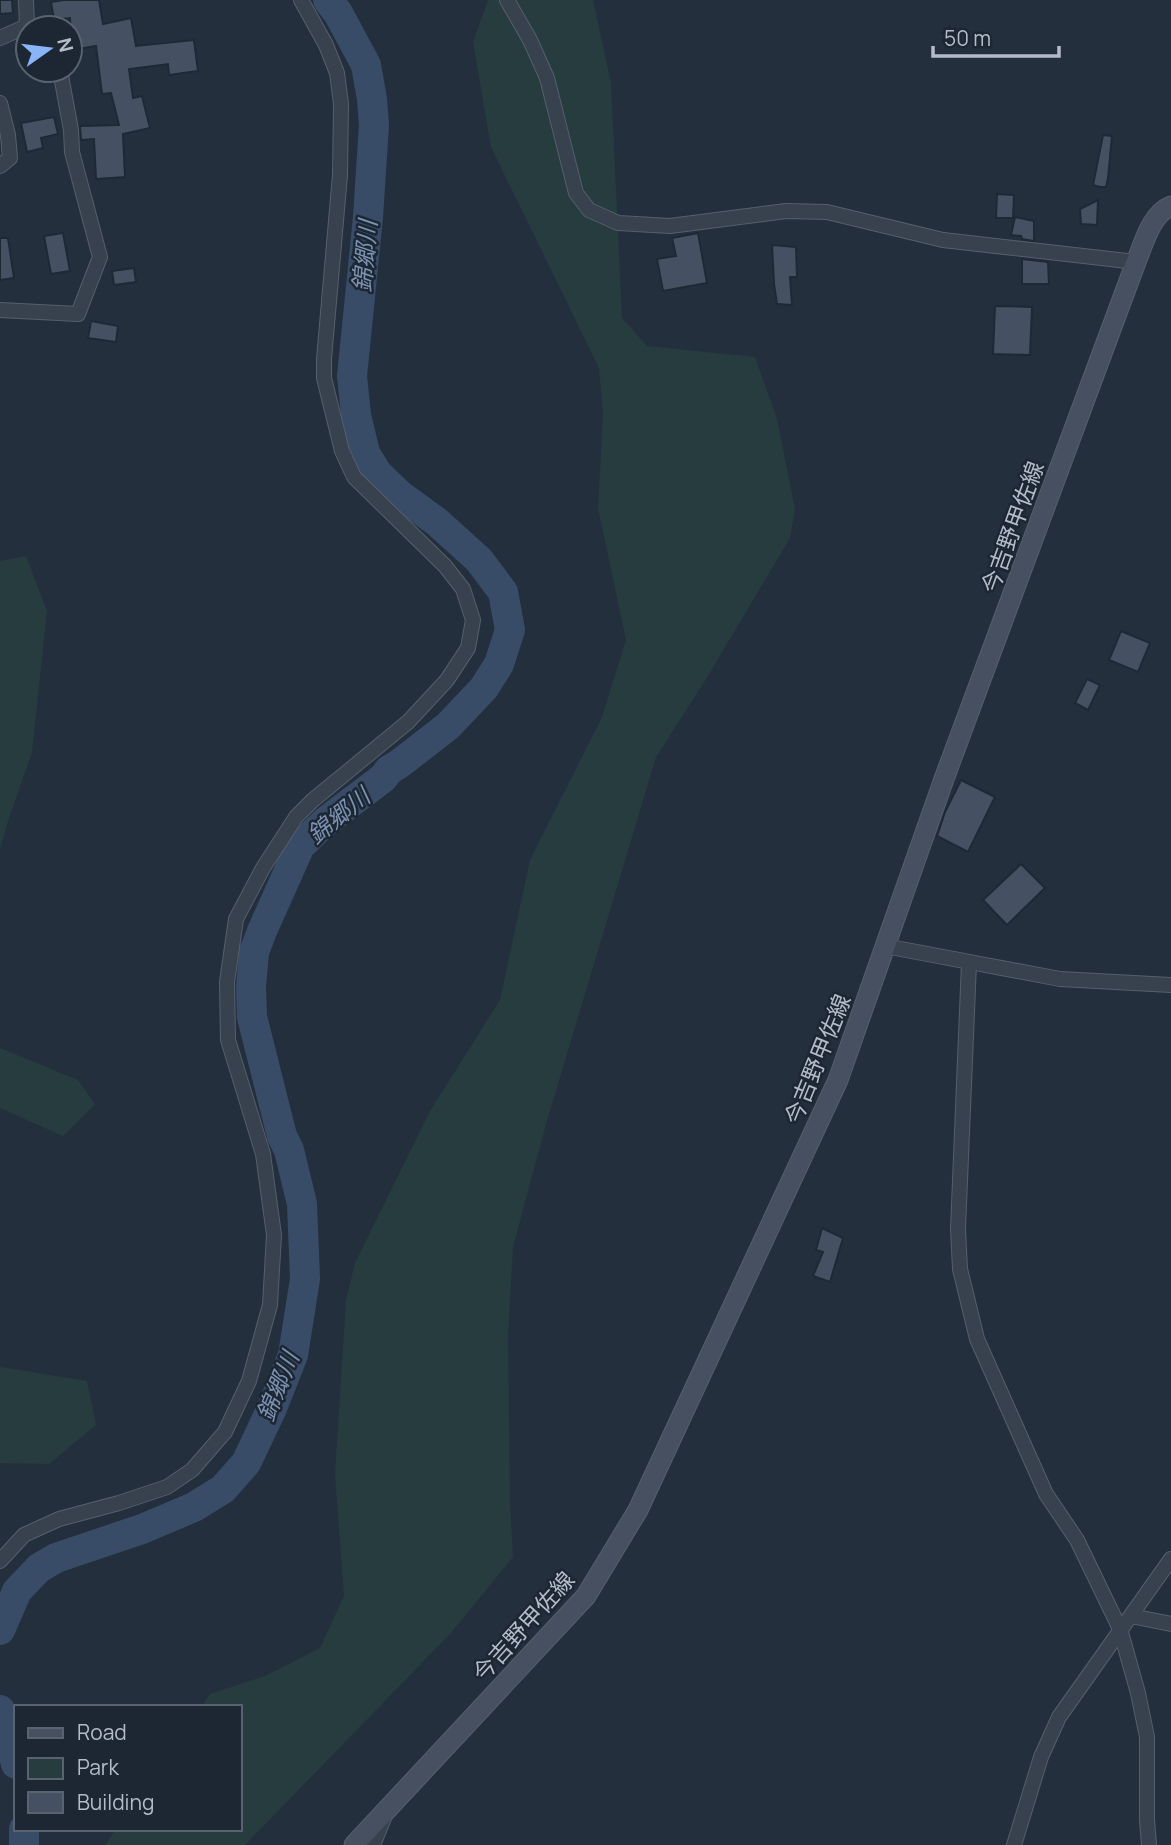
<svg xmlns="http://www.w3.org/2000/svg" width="1171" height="1845" viewBox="0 0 1171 1845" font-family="Manrope,'Noto Sans JP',sans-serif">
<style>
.green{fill:#263c3f}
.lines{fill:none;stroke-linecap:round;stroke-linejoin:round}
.river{stroke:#394c67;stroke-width:30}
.building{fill:#455162;stroke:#1f2835;stroke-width:2}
.minor-casing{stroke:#565f6c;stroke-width:16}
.secondary-casing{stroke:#565f6c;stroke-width:21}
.minor{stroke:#38414e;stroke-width:14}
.secondary{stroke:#465061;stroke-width:19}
.labels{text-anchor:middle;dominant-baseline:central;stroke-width:5;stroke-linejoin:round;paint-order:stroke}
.street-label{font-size:23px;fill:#b4bcc9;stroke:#1d2633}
.water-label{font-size:24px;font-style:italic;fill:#7c92b1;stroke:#1d2633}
</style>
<rect width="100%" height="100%" fill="#242f3e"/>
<g class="green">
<path d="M 488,0 L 593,0 L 611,83 L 622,318 L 647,346 L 755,357 L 777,419 L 795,509 L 790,538 L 703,684 L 656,757 L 546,1124 L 513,1247 L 508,1335 L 510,1504 L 513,1557 L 450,1634 L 245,1845 L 105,1845 L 116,1829 L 240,1829 L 240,1707 L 201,1707 L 210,1694 L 265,1676 L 320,1648 L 344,1596 L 335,1474 L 346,1300 L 355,1263 L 430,1111 L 500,1000 L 530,860 L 602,717 L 626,640 L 598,508 L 603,414 L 599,368 L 491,147 L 473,42 Z"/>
<path d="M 26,556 L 47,611 L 32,752 L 8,821 L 0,849 L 0,561 Z"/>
<path d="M 0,1048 L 78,1080 L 95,1104 L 63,1136 L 0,1108 Z"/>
<path d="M 0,1367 L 87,1381 L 96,1425 L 49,1464 L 0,1463 Z"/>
</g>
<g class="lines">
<g class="river">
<path d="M 0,1630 L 17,1591 L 39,1568 L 56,1558 L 142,1529 L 194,1507 L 223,1489 L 246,1463 L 272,1408 L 293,1355 L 305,1279 L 302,1204 L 289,1150 L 282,1136 L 252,1017 L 251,987 L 254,952 L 262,931 L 300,846 L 325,822 L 383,778 L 389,770 L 399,764 L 448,726 L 484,688 L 499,664 L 510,630 L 503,592 L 479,560 L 437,522 L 400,495 L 377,473 L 365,453 L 356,415 L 352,376 L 368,217 L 374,125 L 372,99 L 366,65 L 338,13 L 328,0"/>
<path d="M 0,1710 C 5,1728 12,1745 16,1764"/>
<path d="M 24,1829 L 24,1845"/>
</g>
</g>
<g class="building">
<path d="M 0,0 L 12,0 L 13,13 L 0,14 Z"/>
<path d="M 64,0 L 99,0 L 103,24 L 131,18 L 136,46 L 194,40 L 198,71 L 169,75 L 168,64 L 129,69 L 133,98 L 142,96 L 150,128 L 123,134 L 125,177 L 96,179 L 94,139 L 81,140 L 80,126 L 119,125 L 111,93 L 102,94 L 96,46 L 72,50 L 70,18 L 54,20 L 51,2 Z"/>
<path d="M 54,117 L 58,134 L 41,138 L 43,148 L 27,152 L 21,123 Z"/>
<path d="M 1103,135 L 1112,136 L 1108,178 L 1106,187 L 1100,187 L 1093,185 Z"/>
<path d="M 997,194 L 1014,195 L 1013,218 L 996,218 Z"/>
<path d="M 1098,200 L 1097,225 L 1081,224 L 1080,209 Z"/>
<path d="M 1015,217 L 1034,221 L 1034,241 L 1022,239 L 1021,236 L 1011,235 Z"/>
<path d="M 63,233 L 70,271 L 51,274 L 44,236 Z"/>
<path d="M 698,233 L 707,283 L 663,291 L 657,259 L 676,256 L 672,238 Z"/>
<path d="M 0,238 L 8,238 L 14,278 L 0,280 Z"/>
<path d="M 772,245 L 796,247 L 797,277 L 790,277 L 792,305 L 777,304 L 774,284 Z"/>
<path d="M 1022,259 L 1048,262 L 1049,284 L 1022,284 Z"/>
<path d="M 134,268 L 136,282 L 114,285 L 112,271 Z"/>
<path d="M 995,306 L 1032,307 L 1030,355 L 993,354 Z"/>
<path d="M 91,321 L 118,326 L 116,342 L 88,338 Z"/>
<path d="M 1121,631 L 1150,643 L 1138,672 L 1109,660 Z"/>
<path d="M 1087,679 L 1100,685 L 1088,710 L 1075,703 Z"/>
<path d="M 961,780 L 995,797 L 968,852 L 937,836 L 945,812 Z"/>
<path d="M 1021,864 L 1045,888 L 1007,925 L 983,900 Z"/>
<path d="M 822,1228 L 843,1238 L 830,1282 L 813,1276 L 823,1252 L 816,1250 Z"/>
</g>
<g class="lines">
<g class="minor-casing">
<g id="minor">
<path d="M 26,0 L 27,26"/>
<path d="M 507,0 L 530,40 L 547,78 L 576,193 L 589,210 L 618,223 L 670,226 L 786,211 L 827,212 L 943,240 L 1136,262"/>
<path d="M 0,38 L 27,26 L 34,28"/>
<path d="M 0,103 L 8,135 L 10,158 L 0,166"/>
<path d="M 0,310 L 78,314 L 100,257 L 72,152 L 71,130 L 60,70"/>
<path d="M 885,946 L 1060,979 L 1171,985"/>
<path d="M 969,963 L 958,1229 L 960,1269 L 977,1339 L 1046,1494 L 1077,1540 L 1120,1629 L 1138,1693 L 1147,1737 L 1147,1820 L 1149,1845"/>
<path d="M 0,1561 L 24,1535 L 59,1519 L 119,1503 L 167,1487 L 192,1470 L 225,1432 L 249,1381 L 270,1305 L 274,1235 L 263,1154 L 228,1040 L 227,982 L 236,919 L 263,868 L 296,817 L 313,800 L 408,722 L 447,680 L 468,648 L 473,620 L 463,589 L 445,566 L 354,477 L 342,451 L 324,378 L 324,359 L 340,175 L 341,104 L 337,73 L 326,45 L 301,0"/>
<path d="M 1131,1616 L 1171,1624"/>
<path d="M 373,1845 L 384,1818"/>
<path d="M 1014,1845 L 1041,1757 L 1059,1717 L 1171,1559"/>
</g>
</g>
<g class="secondary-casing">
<path id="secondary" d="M 354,1845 L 586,1596 L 638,1510 L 838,1080 L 944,779 L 1136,262 C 1144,243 1151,214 1171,206"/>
</g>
<use href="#minor" class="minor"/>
<use href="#secondary" class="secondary"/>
</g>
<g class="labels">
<g class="street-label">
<text transform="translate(1012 527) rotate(-70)">今吉野甲佐線</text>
<text transform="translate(817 1059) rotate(-68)">今吉野甲佐線</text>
<text transform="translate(523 1626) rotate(-48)">今吉野甲佐線</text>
</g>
<g class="water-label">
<text transform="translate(364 256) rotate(-85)">錦郷川</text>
<text transform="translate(338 815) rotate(-39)">錦郷川</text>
<text transform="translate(277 1386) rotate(-68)">錦郷川</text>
</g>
</g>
<rect x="14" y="1705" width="228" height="126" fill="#1d2633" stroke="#59626f" stroke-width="2"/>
<rect x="28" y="1728" width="35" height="10" fill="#465061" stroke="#59626f" stroke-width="2"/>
<text x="77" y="1740" font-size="21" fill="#b4bcc9">Road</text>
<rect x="28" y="1758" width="35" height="21" fill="#263c3f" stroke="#59626f" stroke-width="2"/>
<text x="77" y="1775" font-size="21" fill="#b4bcc9">Park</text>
<rect x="28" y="1792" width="35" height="21" fill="#455162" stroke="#59626f" stroke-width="2"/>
<text x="77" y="1810" font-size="21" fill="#b4bcc9">Building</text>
<g transform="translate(49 49) rotate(76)"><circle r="33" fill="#1d2633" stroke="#59626f" stroke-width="2"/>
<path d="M0-5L12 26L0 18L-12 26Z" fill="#8ab4f8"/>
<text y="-10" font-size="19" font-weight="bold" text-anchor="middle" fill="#b4bcc9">N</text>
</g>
<path d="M933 46v10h126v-10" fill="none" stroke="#b4bcc9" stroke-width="3.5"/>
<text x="944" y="46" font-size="21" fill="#b4bcc9" stroke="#1d2633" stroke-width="5" paint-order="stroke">50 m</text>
</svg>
